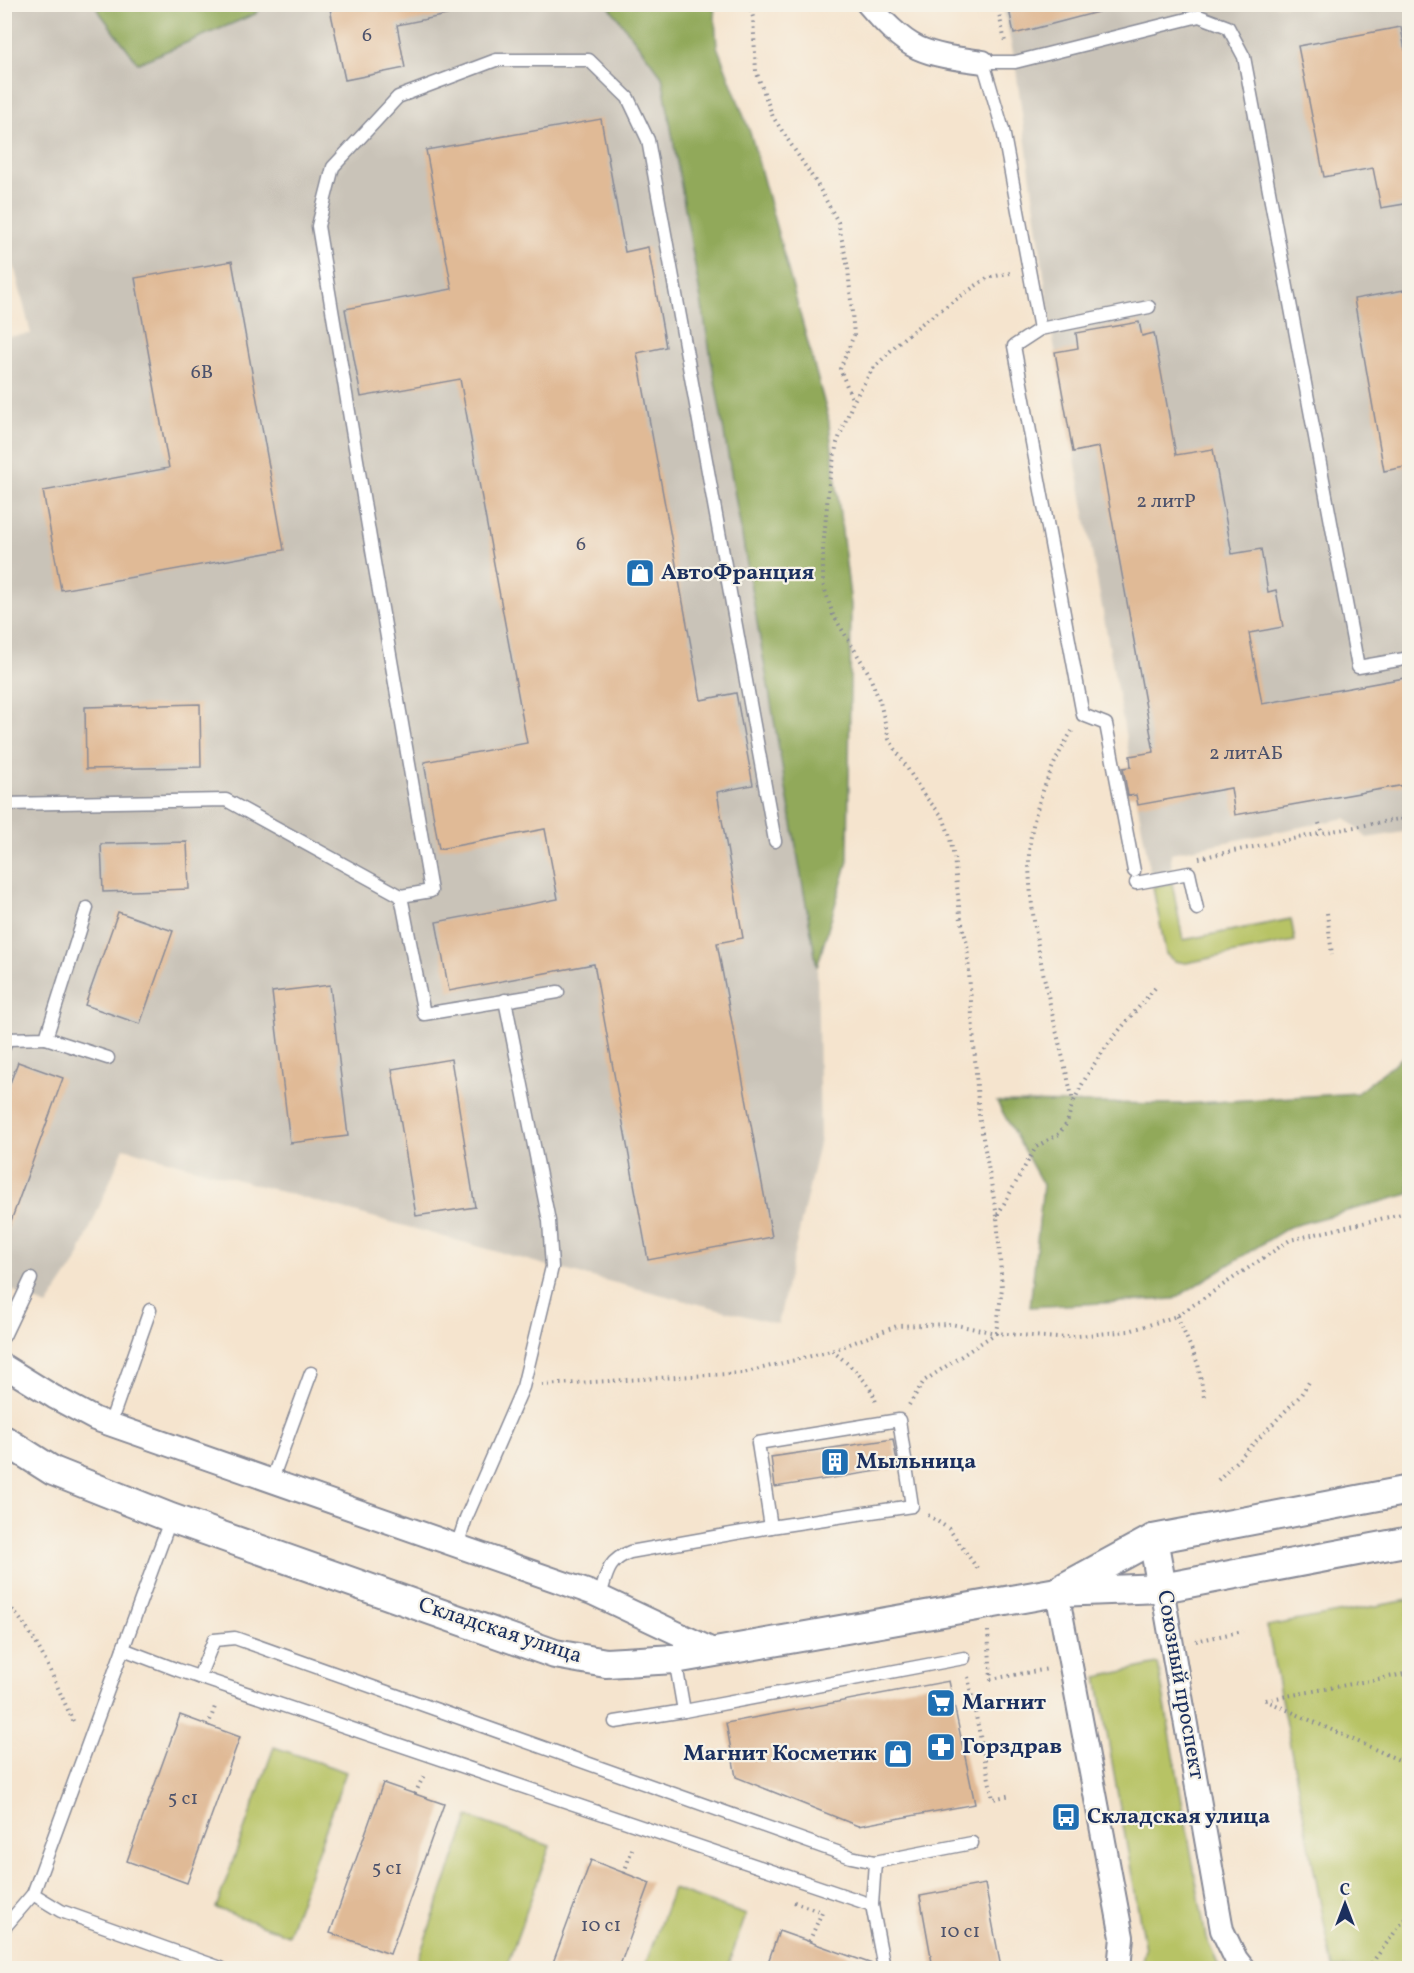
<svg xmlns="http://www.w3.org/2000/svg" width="1414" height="1973" viewBox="0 0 1414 1973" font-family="Vollkorn,serif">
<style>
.industrial{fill:#c9c3b8}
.green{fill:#b7c365;stroke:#697962;stroke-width:1.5}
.forest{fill:#91a95a;stroke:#566c5c;stroke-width:1.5}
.building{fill:#e0ba96}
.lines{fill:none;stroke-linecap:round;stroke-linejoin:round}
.service-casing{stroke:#888a96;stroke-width:15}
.minor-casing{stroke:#888a96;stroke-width:26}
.tertiary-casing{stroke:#888a96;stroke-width:32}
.path{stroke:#888a96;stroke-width:4;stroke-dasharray:1.5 4.5;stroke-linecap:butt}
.service{stroke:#fff;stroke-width:12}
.minor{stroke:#fff;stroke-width:22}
.tertiary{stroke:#fff;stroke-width:28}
.labels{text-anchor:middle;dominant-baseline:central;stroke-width:4.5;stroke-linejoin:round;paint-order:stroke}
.number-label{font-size:20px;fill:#4c526c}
.poi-label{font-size:22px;font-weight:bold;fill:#1b2f5e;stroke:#f7f3e8;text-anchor:start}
.street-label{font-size:22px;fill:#1b2f5e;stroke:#f7f3e8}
</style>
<rect width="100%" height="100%" fill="#f7f3e8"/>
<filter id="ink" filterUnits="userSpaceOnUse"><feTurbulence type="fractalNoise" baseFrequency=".0167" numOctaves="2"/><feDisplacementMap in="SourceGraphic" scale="12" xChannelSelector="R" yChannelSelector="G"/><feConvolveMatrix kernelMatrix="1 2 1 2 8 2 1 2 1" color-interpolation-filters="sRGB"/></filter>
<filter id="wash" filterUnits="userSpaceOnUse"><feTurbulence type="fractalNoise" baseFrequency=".008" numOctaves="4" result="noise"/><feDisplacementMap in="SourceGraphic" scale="24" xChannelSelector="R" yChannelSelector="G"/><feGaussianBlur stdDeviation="1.35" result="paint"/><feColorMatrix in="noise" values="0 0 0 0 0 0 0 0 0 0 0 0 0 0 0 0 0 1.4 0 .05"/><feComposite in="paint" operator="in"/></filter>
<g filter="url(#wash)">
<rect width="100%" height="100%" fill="#f5e4ce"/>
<g class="industrial">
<path d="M 5,5 L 105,5 L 98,9 L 255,14 L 263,5 L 666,5 L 817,967 L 820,1139 L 778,1324 L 552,1267 L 124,1148 L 75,1264 L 47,1306 L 5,1287 L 4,337 L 31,334 L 14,266 L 5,244 Z"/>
<path d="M 1003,5 L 1409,5 L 1410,828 L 1404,832 L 1367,838 L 1346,818 L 1171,853 L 1172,883 L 1153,887 L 1136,795 L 1122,797 L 1117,769 L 1131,766 L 1051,327 L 1015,62 Z"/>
</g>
<g class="green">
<path d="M 1172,883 L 1183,940 L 1291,919 L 1295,941 L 1186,963 L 1174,961 L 1166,954 L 1153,887 Z"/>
<path d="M 1409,1600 L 1409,1968 L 1333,1968 L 1267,1626 Z"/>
<path d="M 1158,1664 L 1206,1938 L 1220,1968 L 1140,1968 L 1145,1949 L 1097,1677 Z"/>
<path d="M 274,1747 L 346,1772 L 288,1935 L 216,1908 Z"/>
<path d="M 469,1817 L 550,1846 L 506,1968 L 415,1968 Z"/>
<path d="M 673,1889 L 746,1915 L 727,1968 L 644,1968 Z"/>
</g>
<g class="forest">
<path d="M 105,5 L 105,4 L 263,5 L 255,14 L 138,63 L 97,9 Z"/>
<path d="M 608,5 L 714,5 L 717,46 L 751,135 L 828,416 L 851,605 L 848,861 L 817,967 L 662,76 Z"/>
<path d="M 1409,1052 L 1409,1194 L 1289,1227 L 1174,1299 L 1030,1307 L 1043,1185 L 997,1102 L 1182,1104 L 1357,1093 Z"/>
</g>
<g id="blocks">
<g class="building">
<path d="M 329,4 L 446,4 L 447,15 L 397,25 L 405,68 L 345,80 Z"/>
<path d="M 1008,4 L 1097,4 L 1098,12 L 1014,34 Z"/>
<path d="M 1401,27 L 1405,50 L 1410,50 L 1410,203 L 1381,208 L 1373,168 L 1324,177 L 1298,46 Z"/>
<path d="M 601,119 L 625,252 L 648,247 L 666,347 L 637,353 L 701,700 L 736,693 L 753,785 L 717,792 L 743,938 L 717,943 L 772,1237 L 648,1260 L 594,964 L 449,991 L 436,922 L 558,899 L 545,829 L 439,849 L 424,762 L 527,743 L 460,379 L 361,397 L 345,309 L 452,289 L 426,150 Z"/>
<path d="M 232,261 L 284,550 L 61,590 L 43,491 L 169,468 L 135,278 Z"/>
<path d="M 1410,289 L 1410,466 L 1384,471 L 1354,299 Z"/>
<path d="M 1139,322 L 1142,336 L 1154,333 L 1176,455 L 1213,449 L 1232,554 L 1261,549 L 1268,592 L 1276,590 L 1283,627 L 1249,633 L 1262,704 L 1410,677 L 1410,784 L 1235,815 L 1231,788 L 1138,805 L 1136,795 L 1128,796 L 1123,768 L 1131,767 L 1130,756 L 1154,752 L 1099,447 L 1073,452 L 1055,352 L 1078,348 L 1076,333 Z"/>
<path d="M 200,704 L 201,767 L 86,769 L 85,707 Z"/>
<path d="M 187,842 L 189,889 L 103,892 L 101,844 Z"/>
<path d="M 118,912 L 173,931 L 140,1024 L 85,1005 Z"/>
<path d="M 330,985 L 348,1136 L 290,1143 L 272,992 Z"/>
<path d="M 451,1059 L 475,1207 L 416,1216 L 392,1069 Z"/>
<path d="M 18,1062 L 63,1078 L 7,1232 L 4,1231 L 4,1099 Z"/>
<path d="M 893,1439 L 898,1468 L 775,1487 L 771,1457 Z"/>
<path d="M 949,1681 L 975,1804 L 858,1826 L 736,1777 L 726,1723 Z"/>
<path d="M 180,1715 L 240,1737 L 187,1883 L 127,1861 Z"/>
<path d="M 383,1783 L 444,1804 L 390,1954 L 330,1933 Z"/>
<path d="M 591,1860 L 650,1883 L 619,1968 L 551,1968 Z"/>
<path d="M 985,1884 L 1001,1968 L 933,1968 L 920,1896 Z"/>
<path d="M 779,1931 L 875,1965 L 874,1968 L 766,1968 Z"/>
</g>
</g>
</g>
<g filter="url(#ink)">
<use href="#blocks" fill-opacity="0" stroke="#888a96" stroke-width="1.5"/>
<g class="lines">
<g class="service-casing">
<g id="service">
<path d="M 1040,329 L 1003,130 L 983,62 L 1015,62 L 1199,16 L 1228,27 L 1244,57 L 1358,667 L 1410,658"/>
<path d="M 4,804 L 226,800 L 401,896 L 424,1014 L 558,992"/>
<path d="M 1134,871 L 1106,724 L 1083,715 L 1014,346 L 1040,329 L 1149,307"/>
<path d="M 1136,883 L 1189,873 L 1197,909"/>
<path d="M 401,896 L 431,891 L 375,568 L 318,226 L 333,167 L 398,97 L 496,60 L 589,60 L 628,98 L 648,140 L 775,841"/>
<path d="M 46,1038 L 108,1058"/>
<path d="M 4,1047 L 7,1039 L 46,1038 L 87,908"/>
<path d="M 4,1336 L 31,1279"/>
<path d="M 899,1420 L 912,1506 L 771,1527 L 758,1443 Z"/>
<path d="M 110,1424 L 150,1310"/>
<path d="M 271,1482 L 311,1373"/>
<path d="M 457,1546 L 466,1518 L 523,1387 L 552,1267 L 549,1221 L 505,1000"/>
<path d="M 600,1596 C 607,1574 607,1561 630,1552 L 771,1527"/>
<path d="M 123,1649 L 178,1670 L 872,1905 L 884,1968"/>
<path d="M 675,1659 L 684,1711"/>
<path d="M 199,1677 L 214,1640 L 235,1638 L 851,1857 L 875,1862 L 972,1843"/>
<path d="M 615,1722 L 684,1711 L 964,1658"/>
<path d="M 33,1894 L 61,1911 L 221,1968"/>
<path d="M 872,1905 L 875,1862"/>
<path d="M 4,1928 L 33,1894 L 171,1518"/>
</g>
</g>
<g class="minor-casing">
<g id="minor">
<path d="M 868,4 C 882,20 899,39 918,48 C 938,57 962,59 983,62"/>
<path d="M 4,1366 L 54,1397 L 95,1419 L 592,1593 L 717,1652"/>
<path d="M 1162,1588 L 1222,1930 L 1236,1959 L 1243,1968"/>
<path d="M 1057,1592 L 1122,1937 L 1119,1968"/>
</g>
</g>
<g class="tertiary-casing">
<g id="tertiary">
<path d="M 4,1440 L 53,1471 L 171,1518 L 555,1654 L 606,1663 L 675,1659 L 1057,1592 L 1162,1588 L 1410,1541"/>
<path d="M 1153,1539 L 1162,1588"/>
<path d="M 1063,1588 L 1153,1539 L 1410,1490"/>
</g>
</g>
<g class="path">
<path d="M 749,4 L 753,17 L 756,71 L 773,117 L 817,184 L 838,222 L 848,268 L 854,335 L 840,369 L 853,401"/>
<path d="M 997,4 L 1005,42"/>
<path d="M 1319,823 L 1322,833 L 1410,817"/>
<path d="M 1199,858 L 1322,833"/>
<path d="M 1327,913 L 1332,955"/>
<path d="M 1074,1101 C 1094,1056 1124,1025 1155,988"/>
<path d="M 997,1216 L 979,1116 L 967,944 L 960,915 L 954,857 L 949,834 L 943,817 L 924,795 L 889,739 L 880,702 L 868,672 L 833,615 L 823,584 L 823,550 L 829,482 L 837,443 L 853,402 L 872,370 L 900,341 L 925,321 L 987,278 L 1010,273"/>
<path d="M 1177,1316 L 1198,1364 L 1204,1397"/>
<path d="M 832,1351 C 847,1362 874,1385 876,1404"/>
<path d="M 542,1385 L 743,1373 L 831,1351 L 897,1326 L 951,1324 L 996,1333 L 1002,1288 L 997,1216 L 1036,1147 L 1059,1134 L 1067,1123 L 1073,1101 C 1056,1026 1031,941 1029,864 C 1027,824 1050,765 1072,731"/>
<path d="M 909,1405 L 924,1381 L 996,1333 L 1057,1338 L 1129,1331 L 1177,1316 L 1290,1240 L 1410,1212"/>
<path d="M 1218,1480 L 1300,1396 L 1311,1379"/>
<path d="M 928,1515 L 949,1529 L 977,1568"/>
<path d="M 4,1601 C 39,1635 54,1682 75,1725"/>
<path d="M 988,1631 L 991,1679 L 1048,1669"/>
<path d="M 1196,1641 L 1243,1631"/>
<path d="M 968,1677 L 993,1799 L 1011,1795"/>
<path d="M 1265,1700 L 1410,1765"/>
<path d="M 1266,1700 L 1410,1673"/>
<path d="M 208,1726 L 216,1704"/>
<path d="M 415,1794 L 424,1775"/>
<path d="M 624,1873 L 633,1846"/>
<path d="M 794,1902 L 822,1912 L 809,1942"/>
<path d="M 1368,1968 L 1410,1912"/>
</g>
<use href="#service" class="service"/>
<use href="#minor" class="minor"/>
<use href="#tertiary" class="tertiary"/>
</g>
</g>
<defs>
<g id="shop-square" transform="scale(1.5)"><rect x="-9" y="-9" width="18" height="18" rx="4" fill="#1f6fb2" stroke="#f7f3e8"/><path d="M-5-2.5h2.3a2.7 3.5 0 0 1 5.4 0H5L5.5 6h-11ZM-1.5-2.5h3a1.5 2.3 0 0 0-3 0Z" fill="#fff"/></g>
<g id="building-square" transform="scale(1.5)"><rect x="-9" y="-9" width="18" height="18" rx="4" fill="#1f6fb2" stroke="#f7f3e8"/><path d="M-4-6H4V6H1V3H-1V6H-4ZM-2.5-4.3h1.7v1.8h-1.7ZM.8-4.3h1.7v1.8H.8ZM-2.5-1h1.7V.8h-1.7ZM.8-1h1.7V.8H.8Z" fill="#fff"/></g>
<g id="supermarket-square" transform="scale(1.5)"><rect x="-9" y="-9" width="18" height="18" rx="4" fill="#1f6fb2" stroke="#f7f3e8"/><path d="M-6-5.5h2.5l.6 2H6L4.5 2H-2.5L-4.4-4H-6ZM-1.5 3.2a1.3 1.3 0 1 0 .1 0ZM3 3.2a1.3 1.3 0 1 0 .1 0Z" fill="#fff"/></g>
<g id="pharmacy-square" transform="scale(1.5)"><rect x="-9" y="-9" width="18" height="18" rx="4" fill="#1f6fb2" stroke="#f7f3e8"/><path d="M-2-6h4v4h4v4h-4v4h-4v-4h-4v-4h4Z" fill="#fff"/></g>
<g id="bus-square" transform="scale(1.5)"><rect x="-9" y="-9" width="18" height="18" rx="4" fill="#1f6fb2" stroke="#f7f3e8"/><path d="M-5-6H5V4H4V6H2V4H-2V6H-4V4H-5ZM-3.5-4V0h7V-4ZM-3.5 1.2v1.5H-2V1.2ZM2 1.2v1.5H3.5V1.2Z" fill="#fff"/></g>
</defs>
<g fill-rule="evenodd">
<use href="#shop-square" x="640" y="573"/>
<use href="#building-square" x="835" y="1462"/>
<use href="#supermarket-square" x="941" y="1703"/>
<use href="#pharmacy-square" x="941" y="1747"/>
<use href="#shop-square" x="898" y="1754"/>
<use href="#bus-square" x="1066" y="1817"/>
</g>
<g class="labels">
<g class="number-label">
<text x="367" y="36">6</text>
<text x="202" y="373">6В</text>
<text x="1166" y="502">2 литР</text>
<text x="581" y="545">6</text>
<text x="1246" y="754">2 литАБ</text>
<text x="183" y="1799">5 с1</text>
<text x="387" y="1869">5 с1</text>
<text x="601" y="1926">10 с1</text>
<text x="960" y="1932">10 с1</text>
</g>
<g class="poi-label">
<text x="661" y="573">АвтоФранция</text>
<text x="856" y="1462">Мыльница</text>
<text x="962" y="1703">Магнит</text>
<text x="962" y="1747">Горздрав</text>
<text x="877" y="1754" text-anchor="end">Магнит Косметик</text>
<text x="1087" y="1817">Складская улица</text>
</g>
<g class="street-label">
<text transform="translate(500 1631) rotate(18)">Складская улица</text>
<text transform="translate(1180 1685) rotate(80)">Союзный проспект</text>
</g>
</g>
<rect width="1414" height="1973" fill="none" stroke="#f7f3e8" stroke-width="24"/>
<g transform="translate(1345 1904)" stroke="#f7f3e8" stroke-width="4.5" paint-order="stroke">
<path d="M0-4.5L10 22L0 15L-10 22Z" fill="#1b2f5e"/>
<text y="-9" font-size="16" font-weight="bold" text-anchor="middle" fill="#1b2f5e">С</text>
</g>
</svg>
